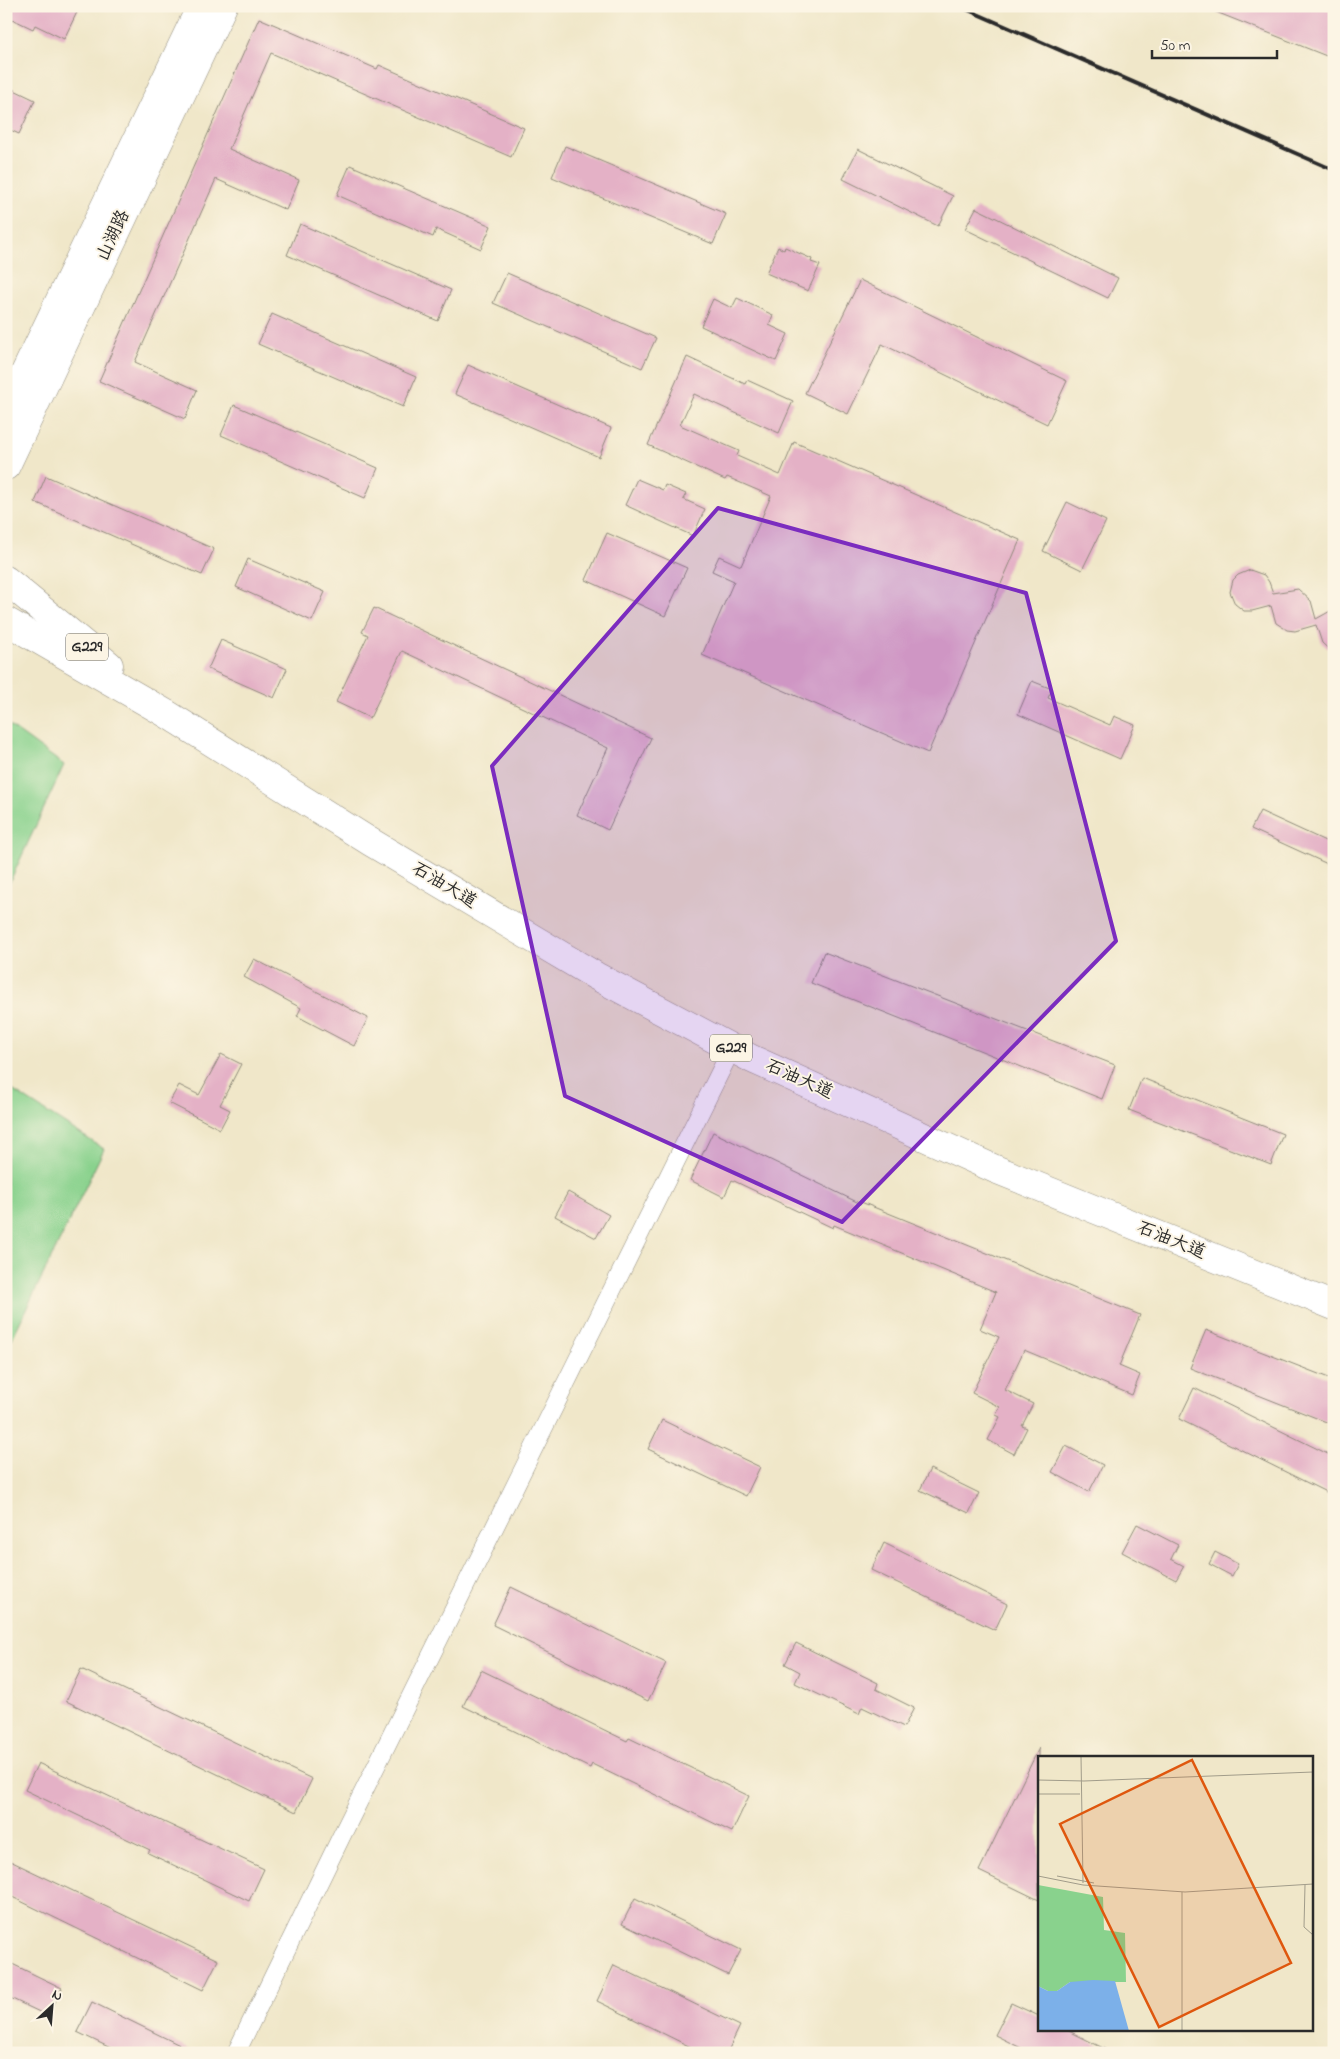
<svg xmlns="http://www.w3.org/2000/svg" width="1340" height="2059" viewBox="0 0 1340 2059" font-family="'Indie Flower','LXGW WenKai TC',sans-serif">
<style>
.green{fill:#89d28d;stroke:#5a7e5c}
.building{fill:#e4b1c6}
.lines{fill:none;stroke-linecap:round;stroke-linejoin:round}
.street-casing{stroke:#8e897a;stroke-width:19}
.primary-casing{stroke:#8e897a;stroke-width:29}
.highway-casing{stroke:#8e897a;stroke-width:29}
.street{stroke:#fff;stroke-width:18}
.primary{stroke:#fff;stroke-width:28}
.highway{stroke:#fff;stroke-width:28}
.rail{stroke:#2b2b2b;stroke-width:4}
.marked{fill:#7b2cbf;fill-opacity:0.2;stroke:#7b2cbf;stroke-width:4;stroke-linejoin:round}
.labels{text-anchor:middle;dominant-baseline:central;stroke-width:4;stroke-linejoin:round;paint-order:stroke}
.shield{fill:#fcf5e5;stroke:#6a6863;stroke-width:1}
.shield-label{font-size:16px;font-weight:bold;fill:#2b2b2b}
.street-label{font-size:18px;fill:#2b2b2b;stroke:#fcf5e5}
.inset-road{fill:none;stroke:#a19c8a;stroke-width:1}
.view{fill:#df570e;fill-opacity:0.15;stroke:#df570e;stroke-width:2.5}
.inset-edge{fill:none;stroke:#2b2b2b;stroke-width:2.5}
</style>
<rect width="100%" height="100%" fill="#fcf5e5"/>
<filter id="ink" filterUnits="userSpaceOnUse"><feTurbulence type="fractalNoise" baseFrequency=".02" numOctaves="2"/><feDisplacementMap in="SourceGraphic" scale="10" xChannelSelector="R" yChannelSelector="G"/><feConvolveMatrix kernelMatrix="1 2 1 2 8 2 1 2 1" color-interpolation-filters="sRGB"/></filter>
<filter id="wash" filterUnits="userSpaceOnUse"><feTurbulence type="fractalNoise" baseFrequency=".0096" numOctaves="4" result="noise"/><feDisplacementMap in="SourceGraphic" scale="20" xChannelSelector="R" yChannelSelector="G"/><feGaussianBlur stdDeviation="1.12" result="paint"/><feColorMatrix in="noise" values="0 0 0 0 0 0 0 0 0 0 0 0 0 0 0 0 0 1.4 0 .05"/><feComposite in="paint" operator="in"/></filter>
<g filter="url(#wash)">
<rect width="100%" height="100%" fill="#f0e7c9"/>
<g class="green">
<path d="M 6,723 L 64,765 L 6,890 Z"/>
<path d="M 6,1086 L 104,1149 L 6,1351 Z"/>
</g>
<g id="blocks">
<g class="building">
<path d="M 6,6 L 80,6 L 64,39 L 35,25 L 33,29 L 6,16 Z"/>
<path d="M 1201,6 L 1320,6 L 1334,12 L 1334,59 Z"/>
<path d="M 259,18 L 377,69 L 379,65 L 524,128 L 511,157 L 271,53 L 229,149 L 299,180 L 286,210 L 216,179 L 135,362 L 197,390 L 185,419 L 99,381 Z"/>
<path d="M 6,86 L 35,100 L 19,134 L 6,128 Z"/>
<path d="M 565,146 L 726,214 L 713,244 L 552,177 Z"/>
<path d="M 858,149 L 953,196 L 938,226 L 843,179 Z"/>
<path d="M 350,165 L 491,226 L 481,249 L 436,229 L 433,237 L 337,195 Z"/>
<path d="M 976,208 L 1118,278 L 1108,298 L 965,229 Z"/>
<path d="M 300,224 L 451,290 L 438,321 L 287,255 Z"/>
<path d="M 778,247 L 784,250 L 785,247 L 812,259 L 811,262 L 820,265 L 808,291 L 766,273 Z"/>
<path d="M 507,273 L 656,338 L 642,368 L 493,303 Z"/>
<path d="M 860,280 L 1067,381 L 1047,424 L 882,344 L 848,414 L 805,393 Z"/>
<path d="M 737,298 L 773,315 L 769,325 L 788,334 L 776,361 L 701,326 L 713,299 L 732,308 Z"/>
<path d="M 272,314 L 416,377 L 403,407 L 258,344 Z"/>
<path d="M 687,357 L 745,384 L 747,380 L 793,401 L 779,433 L 694,394 L 680,425 L 739,451 L 737,456 L 780,475 L 794,442 L 1020,540 L 928,753 L 702,655 L 734,581 L 712,571 L 719,556 L 741,566 L 771,496 L 727,477 L 725,480 L 648,445 Z"/>
<path d="M 468,365 L 611,428 L 599,457 L 455,394 Z"/>
<path d="M 234,405 L 378,468 L 365,498 L 221,435 Z"/>
<path d="M 46,476 L 214,549 L 202,575 L 35,502 Z"/>
<path d="M 637,479 L 663,490 L 665,485 L 686,494 L 683,499 L 705,509 L 693,536 L 625,505 Z"/>
<path d="M 1067,502 L 1106,521 L 1082,570 L 1043,551 Z"/>
<path d="M 607,533 L 687,568 L 665,616 L 586,580 Z"/>
<path d="M 248,559 L 325,592 L 312,621 L 236,587 Z"/>
<path d="M 1250,570 L 1264,575 L 1269,582 L 1273,593 L 1298,589 L 1311,601 L 1316,619 L 1334,609 L 1334,654 L 1322,643 L 1316,625 L 1295,631 L 1287,630 L 1276,623 L 1271,606 L 1252,611 L 1244,611 L 1235,604 L 1230,592 L 1233,580 L 1238,575 Z"/>
<path d="M 374,608 L 651,738 L 608,830 L 577,815 L 608,748 L 402,651 L 370,718 L 336,702 L 368,635 L 362,632 Z"/>
<path d="M 221,640 L 287,669 L 274,698 L 208,669 Z"/>
<path d="M 1032,681 L 1052,689 L 1048,698 L 1110,725 L 1114,716 L 1135,725 L 1120,759 L 1018,714 Z"/>
<path d="M 1260,811 L 1334,845 L 1334,867 L 1251,829 Z"/>
<path d="M 824,952 L 1115,1065 L 1102,1099 L 811,983 Z"/>
<path d="M 254,959 L 368,1018 L 354,1046 L 297,1016 L 301,1008 L 244,977 Z"/>
<path d="M 221,1054 L 241,1064 L 220,1105 L 230,1110 L 220,1129 L 169,1103 L 179,1085 L 199,1095 Z"/>
<path d="M 1142,1078 L 1283,1134 L 1271,1165 L 1129,1110 Z"/>
<path d="M 713,1132 L 861,1204 L 861,1202 L 1140,1315 L 1119,1366 L 1140,1375 L 1132,1395 L 1024,1350 L 1005,1390 L 1033,1404 L 1022,1426 L 1027,1428 L 1014,1454 L 988,1440 L 1000,1417 L 996,1415 L 1000,1407 L 972,1393 L 999,1337 L 980,1329 L 996,1292 L 834,1225 L 833,1228 L 732,1180 L 724,1197 L 690,1180 Z"/>
<path d="M 568,1192 L 609,1215 L 596,1238 L 555,1216 Z"/>
<path d="M 1206,1330 L 1334,1380 L 1334,1425 L 1190,1368 Z"/>
<path d="M 1194,1388 L 1334,1457 L 1334,1496 L 1179,1419 Z"/>
<path d="M 662,1420 L 760,1467 L 746,1496 L 648,1449 Z"/>
<path d="M 1066,1446 L 1103,1465 L 1089,1492 L 1052,1472 Z"/>
<path d="M 930,1469 L 979,1493 L 969,1513 L 920,1490 Z"/>
<path d="M 1137,1524 L 1178,1545 L 1171,1559 L 1184,1566 L 1176,1580 L 1122,1552 Z"/>
<path d="M 884,1543 L 1007,1604 L 995,1630 L 871,1570 Z"/>
<path d="M 1215,1552 L 1238,1564 L 1232,1576 L 1209,1564 Z"/>
<path d="M 511,1587 L 666,1663 L 648,1701 L 493,1625 Z"/>
<path d="M 796,1643 L 878,1683 L 876,1689 L 914,1708 L 904,1727 L 862,1707 L 859,1714 L 795,1683 L 800,1672 L 785,1664 Z"/>
<path d="M 81,1669 L 312,1779 L 296,1812 L 66,1701 Z"/>
<path d="M 481,1670 L 627,1741 L 629,1738 L 749,1796 L 732,1832 L 592,1764 L 590,1768 L 463,1706 Z"/>
<path d="M 1039,1748 L 1039,1900 L 979,1871 Z"/>
<path d="M 38,1763 L 264,1869 L 249,1901 L 148,1853 L 150,1850 L 25,1790 Z"/>
<path d="M 6,1859 L 218,1960 L 203,1990 L 6,1894 Z"/>
<path d="M 635,1898 L 741,1950 L 728,1975 L 622,1924 Z"/>
<path d="M 6,1961 L 62,1988 L 48,2016 L 6,1996 Z"/>
<path d="M 614,1965 L 740,2026 L 727,2053 L 703,2053 L 597,2001 Z"/>
<path d="M 92,2002 L 196,2053 L 121,2053 L 77,2032 Z"/>
<path d="M 1011,2003 L 1039,2016 L 1039,2030 L 1067,2030 L 1113,2053 L 1031,2053 L 995,2035 Z"/>
</g>
</g>
</g>
<g filter="url(#ink)">
<use href="#blocks" fill-opacity="0" stroke="#8e897a" stroke-width="1"/>
<g class="lines">
<g class="street-casing">
<path id="street" d="M 236,2053 L 341,1837 L 732,1048"/>
</g>
<g class="primary-casing">
<g id="primary">
<path d="M 6,412 L 201,6"/>
<path d="M 6,466 L 223,6"/>
</g>
</g>
<g class="highway-casing">
<g id="highway">
<path d="M 6,580 L 109,665"/>
<path d="M 6,621 L 167,714 L 369,841 L 596,976 L 752,1059 L 995,1169 L 1334,1306"/>
</g>
</g>
<use href="#street" class="street"/>
<use href="#primary" class="primary"/>
<use href="#highway" class="highway"/>
<path class="rail" d="M 959,6 L 1334,170"/>
</g>
</g>
<path class="marked" d="M 718,508 L 1026,593 L 1116,941 L 842,1222 L 565,1096 L 492,766 Z"/>
<g class="labels">
<g class="shield">
<rect x="66" y="633.5" width="42" height="27" rx="4"/>
<rect x="710" y="1034.5" width="42" height="27" rx="4"/>
</g>
<g class="shield-label">
<text x="87" y="647">G229</text>
<text x="731" y="1048">G229</text>
</g>
<g class="street-label">
<text transform="translate(114 236) rotate(-65)">山湖路</text>
<text transform="translate(444 886) rotate(31)">石油大道</text>
<text transform="translate(799 1080) rotate(24)">石油大道</text>
<text transform="translate(1171 1241) rotate(22)">石油大道</text>
</g>
</g>
<g transform="translate(1038 1756)">
<rect width="275" height="275" fill="#f0e7c9"/>
<path d="M 0,129 L 65,141 L 66,174 L 87,177 L 88,226 L 32,226 L 19,235 L 10,235 L 0,230 Z" fill="#89d28d"/>
<path d="M 55,224 L 77,225 L 91,275 L 0,275 L 0,230 L 10,235 L 19,235 L 32,226 Z" fill="#7cb0e9"/>
<path class="inset-road" d="M 43,0 L 45,127M 0,24 L 46,25 L 275,16M 0,38 L 42,38M 0,120 L 45,129 L 147,136 L 275,128M 19,120 L 56,127M 267,129 L 266,171 L 275,179M 144,275 L 144,136"/>
<path class="view" d="M 154,4 L 253,207 L 121,271 L 22,68 Z"/>
<rect width="275" height="275" class="inset-edge"/>
</g>
<rect width="1340" height="2059" fill="none" stroke="#fcf5e5" stroke-width="25"/>
<g transform="translate(52 2006) rotate(26)" stroke="#fcf5e5" stroke-width="4" paint-order="stroke">
<path d="M0-4L9 19L0 12L-9 19Z" fill="#2b2b2b"/>
<text y="-8" font-size="14" font-weight="bold" text-anchor="middle" fill="#2b2b2b">N</text>
</g>
<path d="M1152 50v8h125v-8" fill="none" stroke="#2b2b2b" stroke-width="2.5"/>
<text x="1160" y="50" font-size="15" fill="#2b2b2b" stroke="#fcf5e5" stroke-width="4" paint-order="stroke">50 m</text>
</svg>
